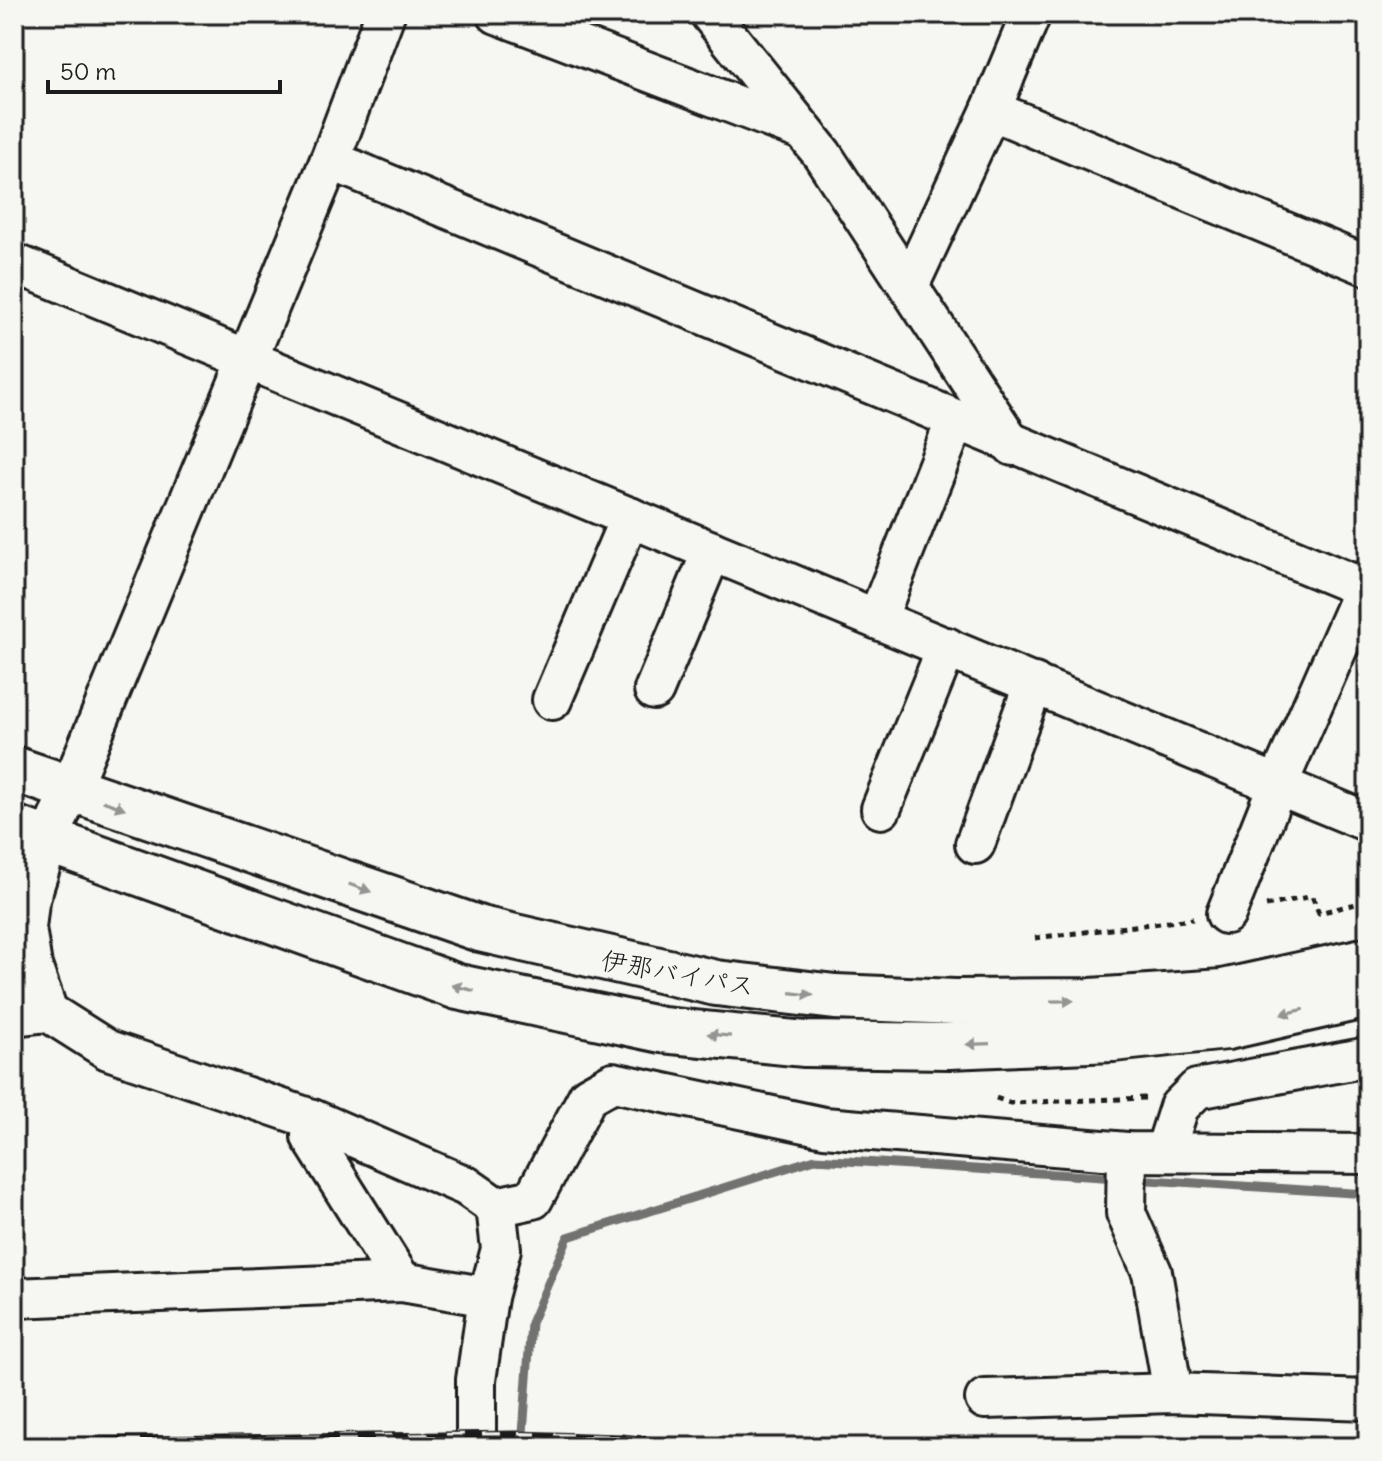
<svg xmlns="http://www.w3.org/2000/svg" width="1382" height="1461" viewBox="0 0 1382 1461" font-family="Delius,'Klee One',sans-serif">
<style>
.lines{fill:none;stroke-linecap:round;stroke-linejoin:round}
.stream{stroke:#727271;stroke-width:9}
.minor-casing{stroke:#1c1c1c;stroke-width:44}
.highway-casing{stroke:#1c1c1c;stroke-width:50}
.path{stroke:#1c1c1c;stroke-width:5;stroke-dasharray:6 6;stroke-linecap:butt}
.minor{stroke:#f6f6f2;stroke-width:38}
.highway{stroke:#f6f6f2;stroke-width:44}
.rail-casing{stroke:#1c1c1c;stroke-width:9}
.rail{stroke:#f6f6f2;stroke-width:6;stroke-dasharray:18;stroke-linecap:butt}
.oneway{fill:#949492}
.labels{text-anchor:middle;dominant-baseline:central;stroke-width:6;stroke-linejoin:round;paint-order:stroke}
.street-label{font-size:26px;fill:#1c1c1c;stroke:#f6f6f2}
</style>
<rect width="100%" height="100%" fill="#f6f6f2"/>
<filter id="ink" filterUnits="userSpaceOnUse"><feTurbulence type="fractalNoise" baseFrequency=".0125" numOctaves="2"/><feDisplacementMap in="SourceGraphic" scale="16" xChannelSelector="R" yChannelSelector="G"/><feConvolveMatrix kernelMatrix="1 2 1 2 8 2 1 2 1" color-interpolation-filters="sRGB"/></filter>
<g filter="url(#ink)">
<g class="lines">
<g class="stream">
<path d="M 1133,1179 L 1368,1194"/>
<path d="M 522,1447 L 531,1323 L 568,1237 L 815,1159 L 1118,1178"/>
</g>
<g class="minor-casing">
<g id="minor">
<path d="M 385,14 L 330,160 L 49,840 L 29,902 L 26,928 L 32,966 L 48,1012 L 108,1050 L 312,1119 L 466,1186 L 496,1207 L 533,1199 L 588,1096 L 613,1082 L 824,1127 L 1127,1152 L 1368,1154"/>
<path d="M 497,14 L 801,130"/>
<path d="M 710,14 L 822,154 L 1013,446"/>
<path d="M 991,110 L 1031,14"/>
<path d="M 330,160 L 1368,590"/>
<path d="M 14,263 L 1368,822"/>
<path d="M 909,286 L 991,110 L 1368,266"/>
<path d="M 877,619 L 955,422"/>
<path d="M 654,690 L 712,551"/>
<path d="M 552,700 L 630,517"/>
<path d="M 881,809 L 947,647"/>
<path d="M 975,844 L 1034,683"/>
<path d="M 1226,914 L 1278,784 L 1368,579"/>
<path d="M 14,1016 L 48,1012"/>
<path d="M 312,1119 L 311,1137 L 402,1282"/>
<path d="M 1165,1151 L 1179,1107 L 1197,1089 L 1368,1057"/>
<path d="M 1127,1152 L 1126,1213 L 1152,1272 L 1173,1393"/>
<path d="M 14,1298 L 402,1282 L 488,1297"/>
<path d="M 985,1399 L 1173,1393 L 1368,1400"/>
<path d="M 476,1447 L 476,1380 L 488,1297 L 501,1249 L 496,1207"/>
</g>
</g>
<g class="highway-casing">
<g id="highway">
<path d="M 14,769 L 480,929 L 716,983 L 835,997 L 955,1002 L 1091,1001 L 1223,992 L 1368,960"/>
<path d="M 14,828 L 458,987 L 662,1030 L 805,1044 L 949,1046 L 1113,1039 L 1227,1027 L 1368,995"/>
</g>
</g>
<g class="path">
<path d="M 1266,906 L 1312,896 L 1319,913 L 1368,901"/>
<path d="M 1035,938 L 1193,919"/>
<path d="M 996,1098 L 1010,1103 L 1146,1098"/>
</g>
<use href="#minor" class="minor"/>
<use href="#highway" class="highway"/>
<g class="rail-casing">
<path id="rail" d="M 14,1442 L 515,1435 L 622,1438 L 702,1447"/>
</g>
<use href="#rail" class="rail"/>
</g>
<defs><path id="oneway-solid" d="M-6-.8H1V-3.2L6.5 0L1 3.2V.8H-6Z" transform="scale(2)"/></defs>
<g class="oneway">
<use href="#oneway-solid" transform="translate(114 805) rotate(19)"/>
<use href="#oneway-solid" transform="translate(360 888) rotate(19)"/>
<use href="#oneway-solid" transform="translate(463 988) rotate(-166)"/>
<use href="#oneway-solid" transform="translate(802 994) rotate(7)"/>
<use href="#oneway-solid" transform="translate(1062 1001) rotate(-1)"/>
<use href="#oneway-solid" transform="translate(1292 1012) rotate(167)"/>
<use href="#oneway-solid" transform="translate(719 1035) rotate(-175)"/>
<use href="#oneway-solid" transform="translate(978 1044) rotate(178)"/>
</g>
</g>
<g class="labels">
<g class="street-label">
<text transform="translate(678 973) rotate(10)">伊那バイパス</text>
</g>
</g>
<rect width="1382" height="1461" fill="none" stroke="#f6f6f2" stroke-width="48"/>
<rect x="24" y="24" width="1334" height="1413" fill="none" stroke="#1c1c1c" stroke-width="3" filter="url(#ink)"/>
<path d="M48 80v12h232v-12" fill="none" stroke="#1c1c1c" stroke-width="4"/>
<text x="60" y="80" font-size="24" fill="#1c1c1c" stroke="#f6f6f2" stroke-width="6" paint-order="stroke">50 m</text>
</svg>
